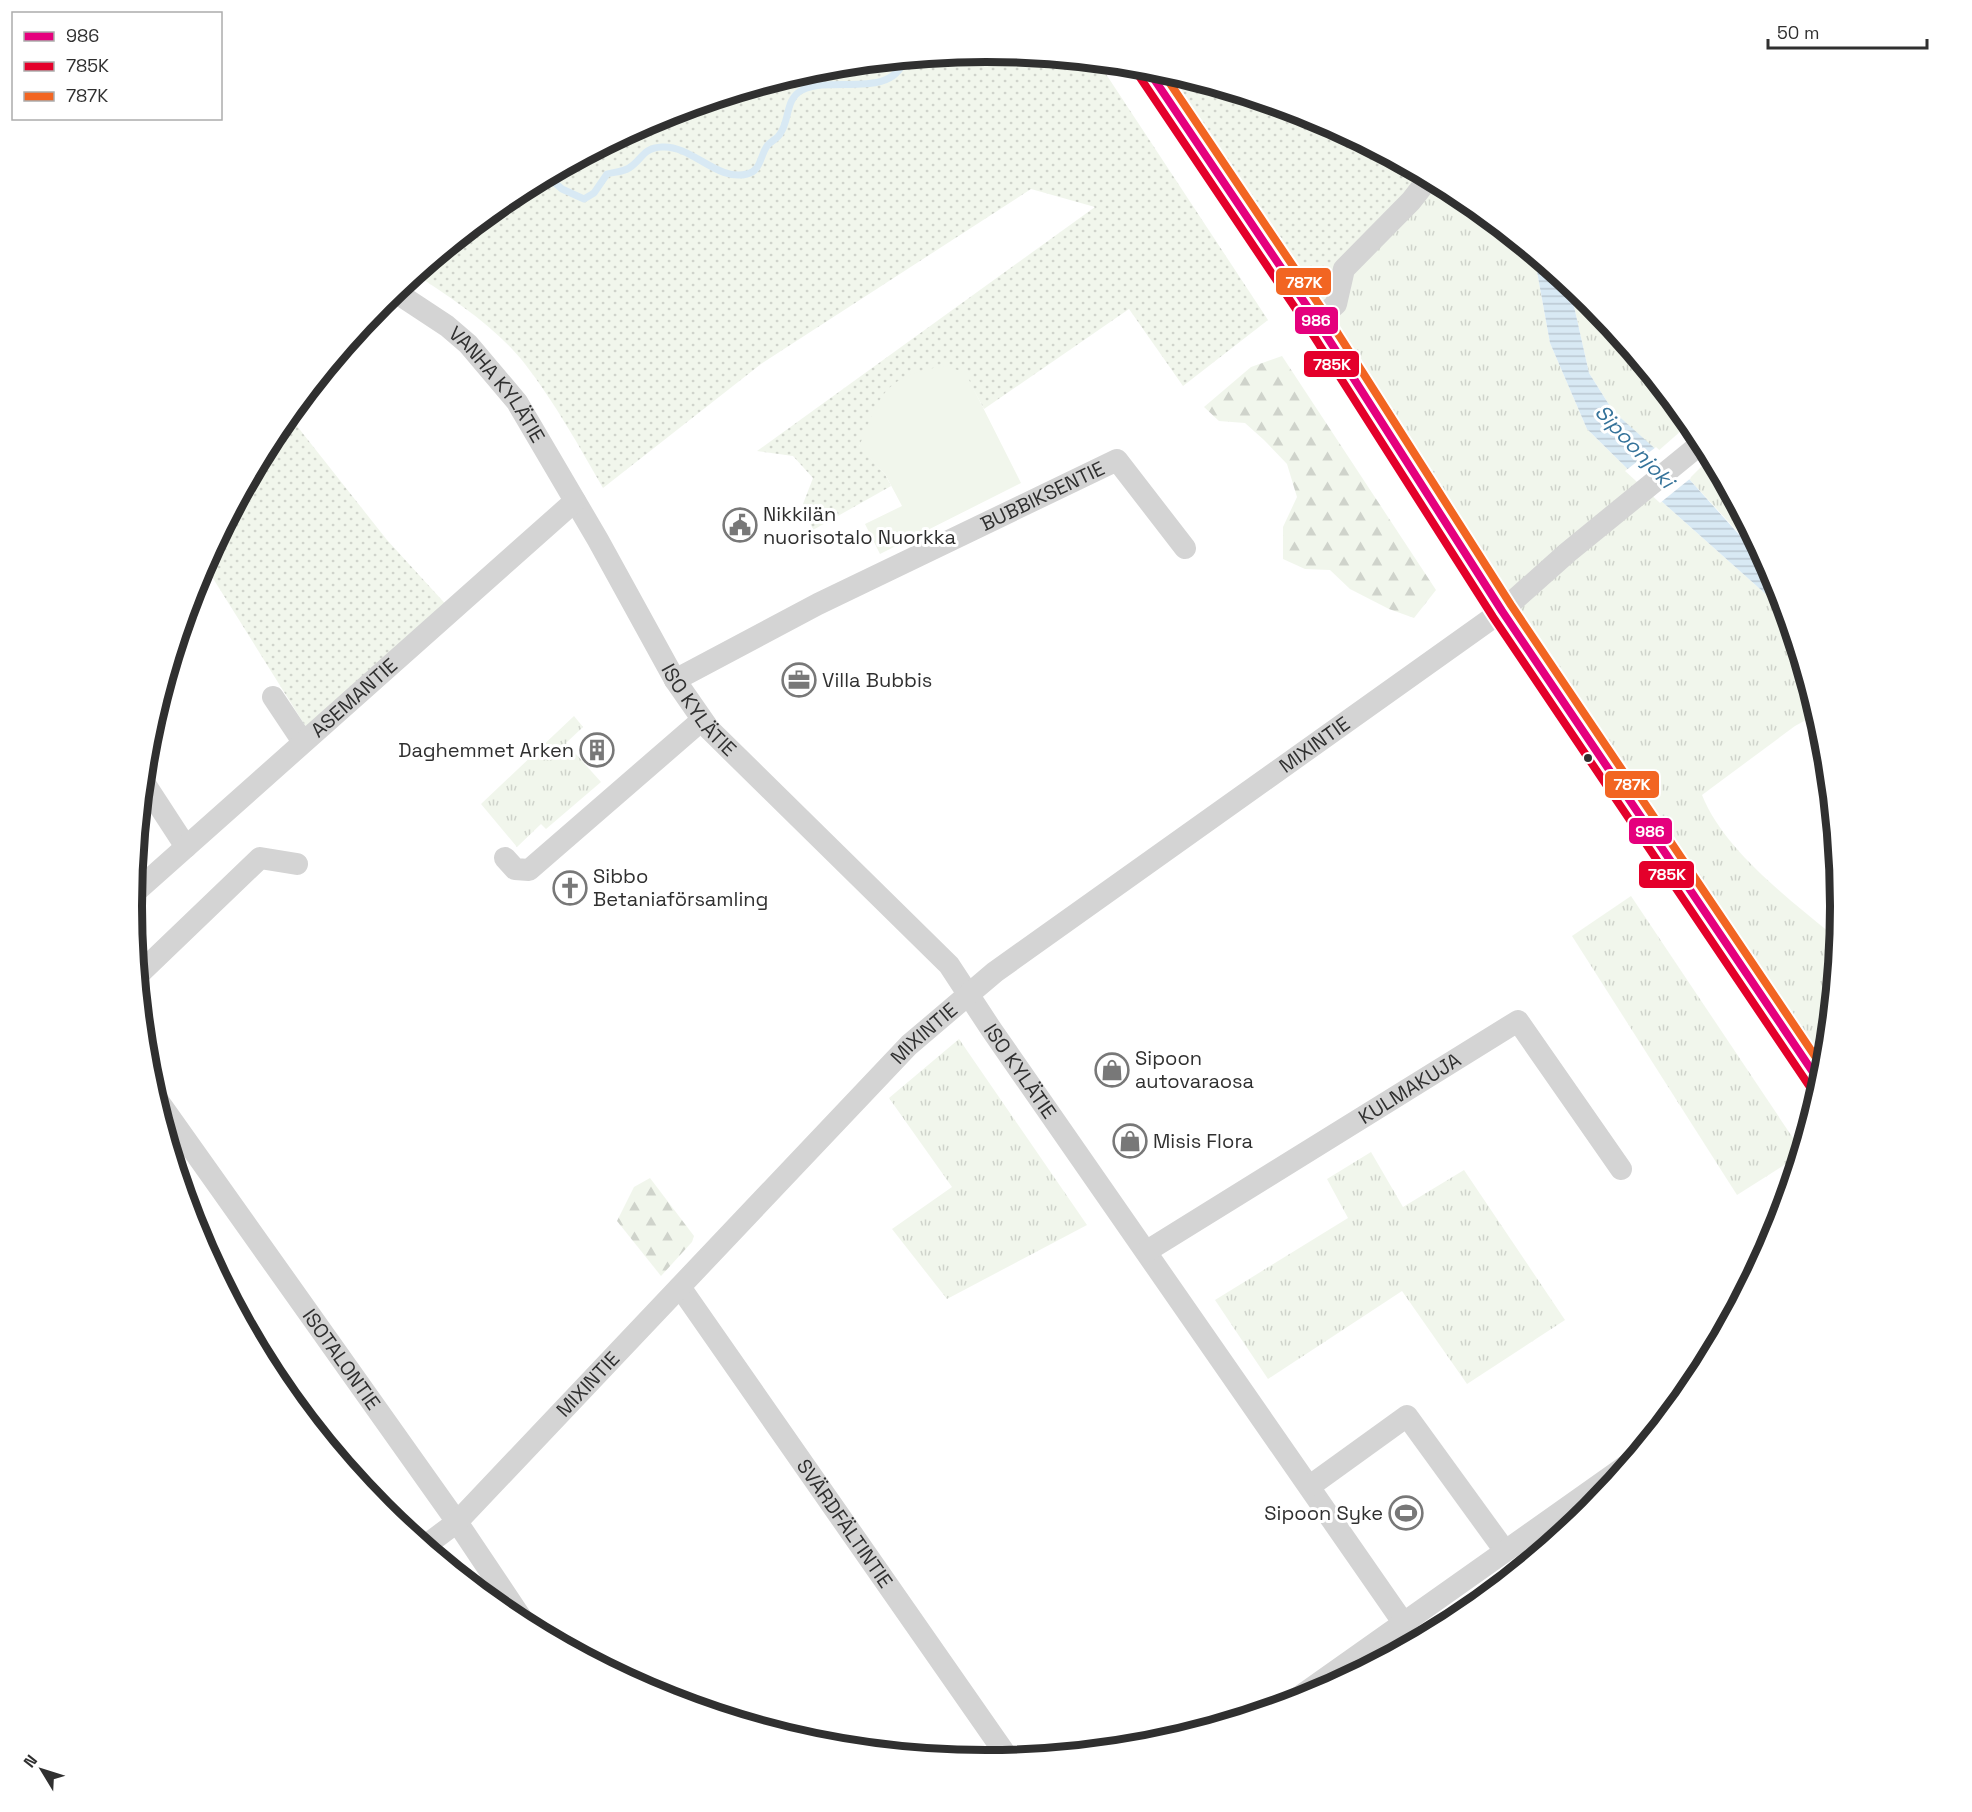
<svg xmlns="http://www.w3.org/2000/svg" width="1972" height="1812" viewBox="0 0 1972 1812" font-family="'Space Grotesk',sans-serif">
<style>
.grass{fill:url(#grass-dots)}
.forest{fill:url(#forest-firs)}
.park{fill:url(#park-tufts)}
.garden{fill:#f1f6ec}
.water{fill:url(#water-rules)}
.pier{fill:#fff}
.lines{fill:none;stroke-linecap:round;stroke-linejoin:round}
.stream{stroke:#d8e9f4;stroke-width:7}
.minor{stroke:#d4d4d4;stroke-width:22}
.bus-1-casing{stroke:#fff;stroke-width:12}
.bus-2-casing{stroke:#fff;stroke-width:12}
.bus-3-casing{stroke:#fff;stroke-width:12}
.bus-1{stroke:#e5007d;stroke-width:8}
.bus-2{stroke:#e4002b;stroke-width:8}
.bus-3{stroke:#f26522;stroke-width:8}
.bus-dot{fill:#303030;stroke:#fff;stroke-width:2}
.labels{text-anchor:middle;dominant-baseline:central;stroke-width:6;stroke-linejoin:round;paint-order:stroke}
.street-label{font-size:20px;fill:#303030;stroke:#fff}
.poi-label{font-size:20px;fill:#303030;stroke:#fff;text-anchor:start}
.water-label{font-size:21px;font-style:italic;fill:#35739a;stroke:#fff}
.rim{fill:none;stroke:#303030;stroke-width:8}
.line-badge{stroke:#fff;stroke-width:2}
.badge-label{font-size:16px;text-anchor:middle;font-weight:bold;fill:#fff}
</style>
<defs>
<pattern id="grass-dots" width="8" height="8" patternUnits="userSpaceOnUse" patternTransform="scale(1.5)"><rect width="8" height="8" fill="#f1f6ec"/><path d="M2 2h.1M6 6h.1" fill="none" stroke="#cfd3cb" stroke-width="1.8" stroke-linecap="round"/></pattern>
<pattern id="forest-firs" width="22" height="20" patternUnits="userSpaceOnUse" patternTransform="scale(1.5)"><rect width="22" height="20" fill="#f1f6ec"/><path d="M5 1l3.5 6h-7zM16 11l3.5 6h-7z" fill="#cfd3cb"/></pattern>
<pattern id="park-tufts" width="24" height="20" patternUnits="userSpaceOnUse" patternTransform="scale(1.5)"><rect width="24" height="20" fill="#f1f6ec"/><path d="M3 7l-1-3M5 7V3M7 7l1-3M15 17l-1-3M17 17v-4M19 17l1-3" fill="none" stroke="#cfd3cb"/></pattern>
<pattern id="water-rules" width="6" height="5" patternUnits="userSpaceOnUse" patternTransform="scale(1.5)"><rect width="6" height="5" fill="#d8e9f4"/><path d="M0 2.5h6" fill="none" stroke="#bac8d2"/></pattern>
</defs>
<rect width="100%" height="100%" fill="#fff"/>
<g class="grass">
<path d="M 986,51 L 1098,62 L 1268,320 L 1183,386 L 1129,309 L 984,409 L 964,372 L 859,446 L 885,474 L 891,486 L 813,530 L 803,504 L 813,478 L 793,456 L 757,451 L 1095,207 L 1031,189 L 761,364 L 603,488 C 579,446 555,403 525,364 C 497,328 453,299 415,274 L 511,195 L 659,116 L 719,98 L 726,99 L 820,67 Z"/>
<path d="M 1153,68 L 1314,116 L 1429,178 L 1317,321 Z"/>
<path d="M 287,417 L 293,421 L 387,540 L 451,610 L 311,735 L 204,564 L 275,431 Z"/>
</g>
<g class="forest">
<path d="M 1282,356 L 1436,590 L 1414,618 L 1389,609 L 1350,589 L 1330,570 L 1305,569 L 1283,559 L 1283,527 L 1297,497 L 1287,464 L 1264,440 L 1245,423 L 1219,421 L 1204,407 L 1251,367 Z"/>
<path d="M 650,1178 L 694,1236 L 692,1242 L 661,1276 L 617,1221 L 634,1187 Z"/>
</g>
<g class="park">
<path d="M 1429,178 L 1461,195 L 1534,255 L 1550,343 L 1587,429 L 1650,491 L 1786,612 L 1817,714 L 1795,726 L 1702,795 C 1723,848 1785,896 1829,932 L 1838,935 L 1824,1073 L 1317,321 L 1344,269 Z"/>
<path d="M 1569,284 L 1591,302 L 1690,423 L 1657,452 L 1613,411 L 1589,373 Z"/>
<path d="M 1711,457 L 1759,546 L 1749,544 L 1689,479 Z"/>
<path d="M 574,716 L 583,727 L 566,743 L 601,782 L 546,829 L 541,824 L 517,847 L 481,804 Z"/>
<path d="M 1631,896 L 1801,1150 L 1800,1155 L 1737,1195 L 1572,936 Z"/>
<path d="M 959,1039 L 1087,1225 L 947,1299 L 892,1229 L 952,1187 L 889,1098 Z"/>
<path d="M 1371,1152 L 1403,1207 L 1464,1170 L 1565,1320 L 1467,1384 L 1402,1291 L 1268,1379 L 1215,1300 L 1348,1218 L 1327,1179 Z"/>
</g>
<path class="garden" d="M 943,366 L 965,372 L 1021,483 L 880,554 L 865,524 L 902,506 L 885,474 L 859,447 C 881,394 883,377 943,366 Z"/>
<path class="water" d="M 1534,255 L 1569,284 L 1589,373 L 1613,411 L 1689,479 L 1771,570 L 1786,612 L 1650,491 L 1587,429 L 1550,343 Z"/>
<path class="pier" d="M 1656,447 L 1691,478 L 1660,503 L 1625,471 Z"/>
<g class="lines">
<path class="stream" d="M 547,176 L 562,189 L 584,199 L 594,193 L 607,174 C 614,172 623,172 629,168 C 643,159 642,148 662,147 C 692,145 717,182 747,174 C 761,171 760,156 767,146 C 771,141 777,139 780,134 C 790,120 785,99 802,90 C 832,75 891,100 905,59"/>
<g class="minor">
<path d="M 1146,67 L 1317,321 L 1502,611 L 1821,1084"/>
<path id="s1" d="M 394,291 L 447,326 L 468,344 L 517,402 L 598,540 L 675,680 L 709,729 L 949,965 L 991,1029 L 1416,1641"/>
<path d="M 1317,321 L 1336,304 L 1344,269 L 1411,201 L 1429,178"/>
<path id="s2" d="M 675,680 L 818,604 L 1117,460 L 1185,548"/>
<path d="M 273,697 L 303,742"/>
<path d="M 143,781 L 186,847"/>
<path d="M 505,858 L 515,869 L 529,870 L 702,720"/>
<path id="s3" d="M 132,895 L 575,501"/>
<path d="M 138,975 L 260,858 L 297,864"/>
<path id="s4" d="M 154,1095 L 457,1522 L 526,1625"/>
<path id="s5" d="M 1147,1251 L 1518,1021 L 1621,1169"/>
<path id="s6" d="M 680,1287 L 1009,1759"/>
<path d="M 1310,1486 L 1407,1416 L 1505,1551"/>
<path id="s7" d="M 425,1546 L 457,1522 L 909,1045 L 995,972 L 1502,611 L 1567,553 L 1703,442"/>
<path d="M 1292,1702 L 1630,1463"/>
</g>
<g class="bus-1-casing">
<path id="bus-1" d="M 1146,67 L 1317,321 L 1502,611 L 1821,1084"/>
</g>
<g class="bus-2-casing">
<path id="bus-2" d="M 1137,73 L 1308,327 L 1493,617 L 1812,1090"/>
</g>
<g class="bus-3-casing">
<path id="bus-3" d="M 1161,70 L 1326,315 L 1511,605 L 1825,1071"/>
</g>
<use href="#bus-1" class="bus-1"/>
<use href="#bus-2" class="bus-2"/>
<use href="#bus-3" class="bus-3"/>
</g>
<defs>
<g id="civic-ring" transform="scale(1.725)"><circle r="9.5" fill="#fff" stroke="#787878" stroke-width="1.5"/><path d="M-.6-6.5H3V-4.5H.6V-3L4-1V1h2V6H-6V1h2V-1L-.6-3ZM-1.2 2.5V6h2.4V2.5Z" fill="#787878"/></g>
<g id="office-ring" transform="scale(1.725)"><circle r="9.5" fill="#fff" stroke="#787878" stroke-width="1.5"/><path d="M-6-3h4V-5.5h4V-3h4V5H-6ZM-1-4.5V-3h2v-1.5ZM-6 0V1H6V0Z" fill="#787878"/></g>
<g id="building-ring" transform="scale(1.725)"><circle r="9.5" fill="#fff" stroke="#787878" stroke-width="1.5"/><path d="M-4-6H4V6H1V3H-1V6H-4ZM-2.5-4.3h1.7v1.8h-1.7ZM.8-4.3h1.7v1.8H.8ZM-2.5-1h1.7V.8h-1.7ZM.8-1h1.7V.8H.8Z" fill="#787878"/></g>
<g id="church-ring" transform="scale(1.725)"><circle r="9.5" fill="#fff" stroke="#787878" stroke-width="1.5"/><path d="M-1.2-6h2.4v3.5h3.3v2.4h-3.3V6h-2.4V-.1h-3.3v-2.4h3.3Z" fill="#787878"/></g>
<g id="shop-ring" transform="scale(1.725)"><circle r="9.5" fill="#fff" stroke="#787878" stroke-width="1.5"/><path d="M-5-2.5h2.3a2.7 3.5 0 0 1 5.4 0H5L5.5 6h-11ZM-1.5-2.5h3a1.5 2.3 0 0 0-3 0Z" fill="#787878"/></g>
<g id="stadium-ring" transform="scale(1.725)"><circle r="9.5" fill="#fff" stroke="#787878" stroke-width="1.5"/><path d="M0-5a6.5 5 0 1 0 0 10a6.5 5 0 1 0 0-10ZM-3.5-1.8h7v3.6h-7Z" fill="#787878"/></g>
</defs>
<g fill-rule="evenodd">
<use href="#civic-ring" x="740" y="525"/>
<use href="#office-ring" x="799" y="680"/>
<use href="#building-ring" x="597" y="750"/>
<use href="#church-ring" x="570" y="888"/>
<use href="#shop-ring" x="1112" y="1070"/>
<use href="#shop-ring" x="1130" y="1141"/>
<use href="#stadium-ring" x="1406" y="1513"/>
</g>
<circle class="bus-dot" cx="1588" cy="758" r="5"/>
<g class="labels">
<g class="street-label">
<text stroke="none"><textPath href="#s1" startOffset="141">VANHA KYLÄTIE</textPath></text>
<text stroke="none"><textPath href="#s2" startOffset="411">BUBBIKSENTIE</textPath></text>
<text stroke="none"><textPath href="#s3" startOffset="297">ASEMANTIE</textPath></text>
<text stroke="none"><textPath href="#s1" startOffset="525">ISO KYLÄTIE</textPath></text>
<text stroke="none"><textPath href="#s7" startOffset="1202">MIXINTIE</textPath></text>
<text stroke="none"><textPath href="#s7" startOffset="716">MIXINTIE</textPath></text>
<text stroke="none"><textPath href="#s1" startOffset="1011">ISO KYLÄTIE</textPath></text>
<text stroke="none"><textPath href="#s5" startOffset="309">KULMAKUJA</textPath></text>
<text stroke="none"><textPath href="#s4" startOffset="324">ISOTALONTIE</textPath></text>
<text stroke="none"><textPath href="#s7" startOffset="230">MIXINTIE</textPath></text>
<text stroke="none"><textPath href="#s6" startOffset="288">SVÄRDFÄLTINTIE</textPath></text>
</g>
<g class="poi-label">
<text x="763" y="514">Nikkilän<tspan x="763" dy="23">nuorisotalo Nuorkka</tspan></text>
<text x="822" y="680">Villa Bubbis</text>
<text x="574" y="750" text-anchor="end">Daghemmet Arken</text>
<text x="593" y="876">Sibbo<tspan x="593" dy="23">Betaniaförsamling</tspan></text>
<text x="1135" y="1058">Sipoon<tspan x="1135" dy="23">autovaraosa</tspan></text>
<text x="1153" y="1141">Misis Flora</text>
<text x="1383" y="1513" text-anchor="end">Sipoon Syke</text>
</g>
<g class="water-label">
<text transform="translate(1635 446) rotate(47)">Sipoonjoki</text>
</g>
</g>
<path d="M0 0H1972V1812H0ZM142 906a844 844 0 1 1 1688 0a844 844 0 1 1-1688 0Z" fill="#fff" fill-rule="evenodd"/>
<path class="rim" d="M142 906a844 844 0 1 1 1688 0a844 844 0 1 1-1688 0Z"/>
<g class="line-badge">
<rect x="1275" y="267" width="57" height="29" rx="6" fill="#f26522"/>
<rect x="1294" y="306" width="45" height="29" rx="6" fill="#e5007d"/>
<rect x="1303" y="350" width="57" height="28" rx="6" fill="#e4002b"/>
<rect x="1604" y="770" width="56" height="29" rx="6" fill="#f26522"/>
<rect x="1628" y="817" width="45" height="28" rx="6" fill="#e5007d"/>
<rect x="1638" y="860" width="57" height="29" rx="6" fill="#e4002b"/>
</g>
<g class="badge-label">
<text x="1304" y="288">787K</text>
<text x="1316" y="326">986</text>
<text x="1332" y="370">785K</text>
<text x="1632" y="790">787K</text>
<text x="1650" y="837">986</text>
<text x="1667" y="880">785K</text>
</g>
<rect x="12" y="12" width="210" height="108" fill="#ffffff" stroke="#acacac" stroke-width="1.5"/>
<rect x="24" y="32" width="30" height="9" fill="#e5007d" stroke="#acacac" stroke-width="1.5"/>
<text x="66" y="42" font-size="18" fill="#303030">986</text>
<rect x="24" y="62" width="30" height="9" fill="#e4002b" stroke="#acacac" stroke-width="1.5"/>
<text x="66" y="72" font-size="18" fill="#303030">785K</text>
<rect x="24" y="92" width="30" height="9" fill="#f26522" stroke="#acacac" stroke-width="1.5"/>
<text x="66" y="102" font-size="18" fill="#303030">787K</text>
<g transform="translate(42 1770) rotate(308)" stroke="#ffffff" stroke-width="4.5" paint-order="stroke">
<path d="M0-4.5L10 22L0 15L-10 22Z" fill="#303030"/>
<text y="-9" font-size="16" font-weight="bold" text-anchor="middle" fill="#303030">N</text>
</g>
<path d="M1768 39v9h159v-9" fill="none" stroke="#303030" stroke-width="3"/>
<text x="1777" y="39" font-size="18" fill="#303030" stroke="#ffffff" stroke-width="4.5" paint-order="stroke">50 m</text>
</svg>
